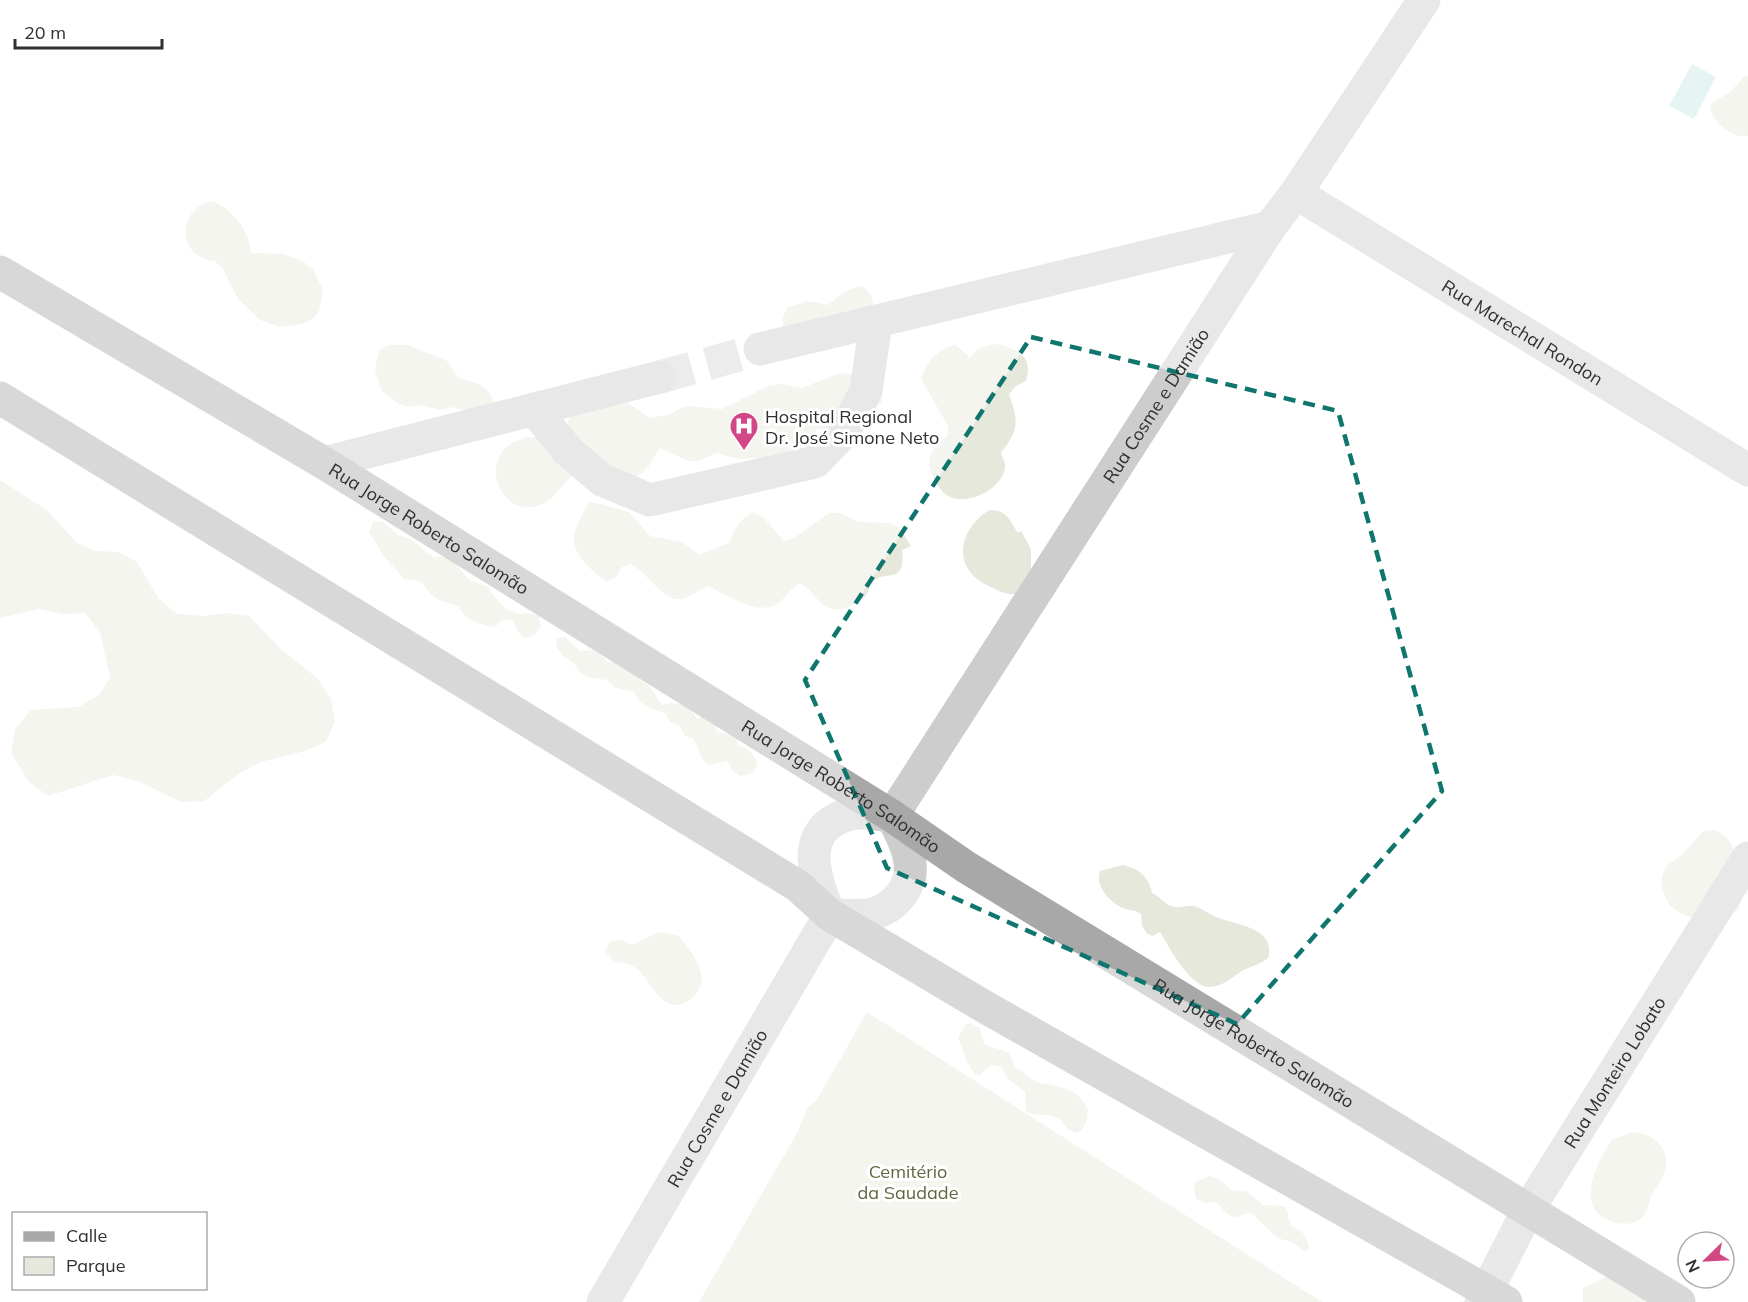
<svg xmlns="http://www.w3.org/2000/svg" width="1748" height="1302" viewBox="0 0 1748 1302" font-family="Mulish,sans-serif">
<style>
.green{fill:#e7e8dc}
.water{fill:#cbe6e6}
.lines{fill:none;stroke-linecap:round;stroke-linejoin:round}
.minor-tunnel{stroke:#d6d6d6;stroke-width:33;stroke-dasharray:33 16;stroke-linecap:butt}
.minor{stroke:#cdcdcd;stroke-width:33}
.major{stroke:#a8a8a8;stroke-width:33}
.marked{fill:none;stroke:#0f766e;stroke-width:4.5;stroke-dasharray:12 8;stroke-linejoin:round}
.labels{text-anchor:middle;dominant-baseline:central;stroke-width:6;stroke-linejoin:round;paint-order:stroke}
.street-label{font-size:18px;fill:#303030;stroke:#fff}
.poi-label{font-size:18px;fill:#303030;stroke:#fff;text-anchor:start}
.park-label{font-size:18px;fill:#616742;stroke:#fff}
</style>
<rect width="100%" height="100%" fill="#fff"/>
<g class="green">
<path d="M 1745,76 L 1748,76 L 1748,136 C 1733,139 1714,123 1710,109 L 1712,103 L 1730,92 Z"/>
<path d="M 213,201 C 234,211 249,230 251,253 L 284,254 L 304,262 L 313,269 L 323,290 L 319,311 L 313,319 L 302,324 L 280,327 L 260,320 L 238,299 L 223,269 L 215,261 C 175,258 177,207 213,201 Z"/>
<path d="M 863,286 L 871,295 L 873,306 L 786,336 C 781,324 781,318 788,307 L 807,301 L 828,305 C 840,295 848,288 863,286 Z"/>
<path d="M 995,344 C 1017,348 1034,356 1026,381 L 1016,386 L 1009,394 C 1019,423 1019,428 1001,453 C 1002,457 1005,461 1005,466 C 1005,488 967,507 948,496 C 941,492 937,484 934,478 C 922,457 934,449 948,435 L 948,426 L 921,379 C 927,361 937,349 956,345 L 970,358 C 977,348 983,346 995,344 Z"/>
<path d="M 388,345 L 408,345 L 447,361 L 459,378 L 479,384 L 487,390 L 493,399 L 493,409 L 473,413 L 452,407 L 441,410 L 420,405 L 410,407 L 399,404 L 381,390 L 375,369 L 379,351 Z"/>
<path d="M 840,373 C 857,373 875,386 882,401 L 867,418 L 838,428 L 817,430 L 790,451 L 771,457 L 738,459 L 717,453 L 698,461 L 688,461 L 660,448 C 654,457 649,469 640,474 C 613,490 587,454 570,438 L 568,422 L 573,413 L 622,399 L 650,418 L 671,414 L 680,408 L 690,406 L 722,409 L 768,386 L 781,384 L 802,388 Z"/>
<path d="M 527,437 L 538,437 L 569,464 L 572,476 C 562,484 556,497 545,503 C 508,522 480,474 506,447 C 511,442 521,440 527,437 Z"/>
<path d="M 0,480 L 47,510 L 76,542 L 95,551 L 119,552 L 137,562 L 159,599 L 178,614 L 203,616 L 227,613 L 249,616 L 282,650 L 318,679 L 331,699 L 335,721 L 326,742 L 305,751 L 261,762 L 240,773 L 204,801 L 181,802 L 138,781 L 113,775 L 48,796 L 29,782 L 11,753 L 15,729 L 31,710 L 78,707 L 99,695 L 110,678 L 100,632 L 85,613 L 63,614 L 39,609 L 0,618 Z"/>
<path d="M 589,501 L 629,512 L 650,536 L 682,542 L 700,555 L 729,543 C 735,529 739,519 753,512 L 763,517 L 784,541 L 794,538 L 829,513 L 840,513 L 859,522 L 890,523 L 900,528 L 911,546 L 902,550 C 907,586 884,569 872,582 C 869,585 869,590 867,594 C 860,603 844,611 833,609 C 818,606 814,590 800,583 C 790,589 785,599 775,605 C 757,615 725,595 709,586 C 700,590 691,596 682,599 C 664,603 647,572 631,564 L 622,567 L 616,577 L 607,582 C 593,572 573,556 574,537 C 575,526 585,511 589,501 Z"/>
<path d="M 989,510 C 1007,510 1009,519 1018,533 L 1021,531 L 1031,549 L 1031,580 L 1018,594 C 1007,595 1001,592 991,587 C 952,571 956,531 989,510 Z"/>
<path d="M 373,521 L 383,522 L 398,535 L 409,538 L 433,557 L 444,557 L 453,561 L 468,579 L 488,587 C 494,597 503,609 515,613 C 524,615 528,612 539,616 L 541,627 L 534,635 L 524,639 L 517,630 L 513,620 L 503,620 L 495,627 C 480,624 466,621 459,607 C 452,604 447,603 440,600 C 423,593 429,578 405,580 L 383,555 L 369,532 Z"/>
<path d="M 565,637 L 580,651 C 593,649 600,651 607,662 L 616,661 L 650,687 L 662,705 C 679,701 688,703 697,719 L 707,715 L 715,722 L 717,732 L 727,734 L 737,738 L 738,745 C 750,749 754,754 758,766 L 751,774 L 740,776 L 732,771 L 728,761 L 708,765 L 701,757 L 694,739 L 685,736 L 680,726 L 670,722 L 666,714 C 650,706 643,710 634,692 L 614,687 L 607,680 L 587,677 L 579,671 L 573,662 L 564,657 L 557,648 L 556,638 Z"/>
<path d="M 1715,830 C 1748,845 1728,876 1742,901 L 1737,910 L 1729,917 L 1689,917 L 1678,912 L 1669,905 L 1661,886 L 1662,876 L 1666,866 L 1683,854 L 1703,831 Z"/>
<path d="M 1123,865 C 1139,868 1149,877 1152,893 C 1160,896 1164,904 1171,906 C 1178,909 1187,905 1194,906 C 1202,908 1209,914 1216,917 C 1235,925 1277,927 1268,958 C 1260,965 1251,966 1242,971 C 1232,977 1223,987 1209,987 C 1189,986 1169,947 1160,932 L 1153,936 L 1147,934 L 1142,925 L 1141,914 C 1135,909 1129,911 1123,908 C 1110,903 1094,885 1100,871 Z"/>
<path d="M 659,932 L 679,936 C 692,953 714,978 693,997 C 689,1001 683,1005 677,1005 C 654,1005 650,974 632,966 C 619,959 618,969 605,951 L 610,941 L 621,940 L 632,945 Z"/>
<path d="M 867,1012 L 1322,1302 L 699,1302 L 797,1133 L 807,1109 L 818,1098 Z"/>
<path d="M 971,1023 L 980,1029 L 984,1044 C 992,1049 1001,1048 1009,1053 L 1016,1068 C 1022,1071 1035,1082 1040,1083 C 1061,1087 1078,1087 1088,1110 C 1087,1120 1086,1128 1077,1133 C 1067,1132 1066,1125 1059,1119 C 1050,1113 1036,1116 1026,1112 L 1025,1092 L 1009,1080 L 1001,1067 L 991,1065 L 980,1075 L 975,1075 L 967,1062 L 958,1037 L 966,1024 Z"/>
<path d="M 1632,1132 C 1656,1133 1674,1152 1663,1176 C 1660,1183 1655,1189 1651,1196 C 1648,1205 1648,1215 1639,1220 C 1631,1226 1617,1224 1608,1220 C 1601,1217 1594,1211 1592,1204 C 1587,1182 1600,1157 1612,1140 Z"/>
<path d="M 1210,1176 L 1220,1180 L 1232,1190 L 1248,1192 L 1263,1205 L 1284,1206 C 1289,1212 1287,1214 1289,1220 C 1292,1231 1306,1226 1309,1248 L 1305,1252 L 1292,1242 L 1277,1238 L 1251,1213 C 1244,1213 1242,1216 1236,1217 C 1227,1218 1222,1207 1216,1202 L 1206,1203 L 1196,1199 L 1194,1187 L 1195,1182 Z"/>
<path d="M 1611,1274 L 1649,1302 L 1583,1302 L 1583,1288 Z"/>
</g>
<path class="water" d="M 1692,64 L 1716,77 L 1694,119 L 1669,106 Z"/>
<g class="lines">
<path class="minor-tunnel" d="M 660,377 L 760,349"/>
<g class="minor">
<path id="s1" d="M 1296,193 L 1748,470"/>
<path d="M 760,349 L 1270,227"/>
<path d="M 534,409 L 568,451 L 602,480 L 650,500 L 815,462 L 844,432 L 866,391 L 876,321"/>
<path d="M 324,463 L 660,377"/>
<path id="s2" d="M 892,816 L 1270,227 L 1296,193 L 1424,0"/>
<path d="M 830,915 C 814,879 797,828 850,814 C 863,811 879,815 892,816"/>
<path d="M 830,915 C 842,915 855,916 867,915 C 892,911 913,889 910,863 C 909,847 899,830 892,816"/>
<path id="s3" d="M 603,1302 L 830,915"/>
<path id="s4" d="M 1481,1302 L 1528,1210 L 1748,858"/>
</g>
<g class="major">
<path id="s5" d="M 0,272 L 324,463 L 892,816 L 966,867 L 1679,1302"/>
<path d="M 0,398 L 798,886 L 830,915 L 985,1007 L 1506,1302"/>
</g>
</g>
<path d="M0 0H1748V1302H0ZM 1031,337 L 1338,411 L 1442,791 L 1237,1024 L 887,868 L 805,680 Z" fill="#fff" fill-opacity=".55" fill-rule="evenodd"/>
<path class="marked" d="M 1031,337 L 1338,411 L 1442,791 L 1237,1024 L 887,868 L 805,680 Z"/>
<defs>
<g id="hospital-pin" transform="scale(1.5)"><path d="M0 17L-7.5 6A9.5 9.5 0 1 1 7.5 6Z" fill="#d24786" stroke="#fff"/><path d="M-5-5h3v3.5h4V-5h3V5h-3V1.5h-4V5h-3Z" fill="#fff"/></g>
</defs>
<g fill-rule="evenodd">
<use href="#hospital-pin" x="744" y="426"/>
</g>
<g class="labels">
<g class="street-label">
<text stroke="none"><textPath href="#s1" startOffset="266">Rua Marechal Rondon</textPath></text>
<text stroke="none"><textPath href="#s2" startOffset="488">Rua Cosme e Damião</textPath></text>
<text stroke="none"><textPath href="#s5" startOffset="500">Rua Jorge Roberto Salomão</textPath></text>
<text stroke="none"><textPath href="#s5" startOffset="986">Rua Jorge Roberto Salomão</textPath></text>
<text stroke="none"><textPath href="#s5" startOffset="1472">Rua Jorge Roberto Salomão</textPath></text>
<text stroke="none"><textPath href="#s4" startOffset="266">Rua Monteiro Lobato</textPath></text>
<text stroke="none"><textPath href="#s3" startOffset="225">Rua Cosme e Damião</textPath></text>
</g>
<g class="poi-label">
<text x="765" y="416">Hospital Regional<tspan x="765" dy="21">Dr. José Simone Neto</tspan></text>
</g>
<g class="park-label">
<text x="908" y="1171">Cemitério<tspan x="908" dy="21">da Saudade</tspan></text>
</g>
</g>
<rect x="12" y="1212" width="195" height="78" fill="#ffffff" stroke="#acacac" stroke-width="1.5"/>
<rect x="24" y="1232" width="30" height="9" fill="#a8a8a8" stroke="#acacac" stroke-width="1.5"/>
<text x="66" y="1242" font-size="18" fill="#303030">Calle</text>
<rect x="24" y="1257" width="30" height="18" fill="#e7e8dc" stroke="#acacac" stroke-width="1.5"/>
<text x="66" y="1272" font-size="18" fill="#303030">Parque</text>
<g transform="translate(1706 1260) rotate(246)"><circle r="28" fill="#ffffff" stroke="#acacac" stroke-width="1.5"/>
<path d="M0-4.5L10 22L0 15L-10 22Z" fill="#d24786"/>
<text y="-9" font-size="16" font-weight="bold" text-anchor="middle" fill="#303030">N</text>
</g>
<path d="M15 39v9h147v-9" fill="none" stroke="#303030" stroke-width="3"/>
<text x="24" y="39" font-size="18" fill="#303030" stroke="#ffffff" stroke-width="4.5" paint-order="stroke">20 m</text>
</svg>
